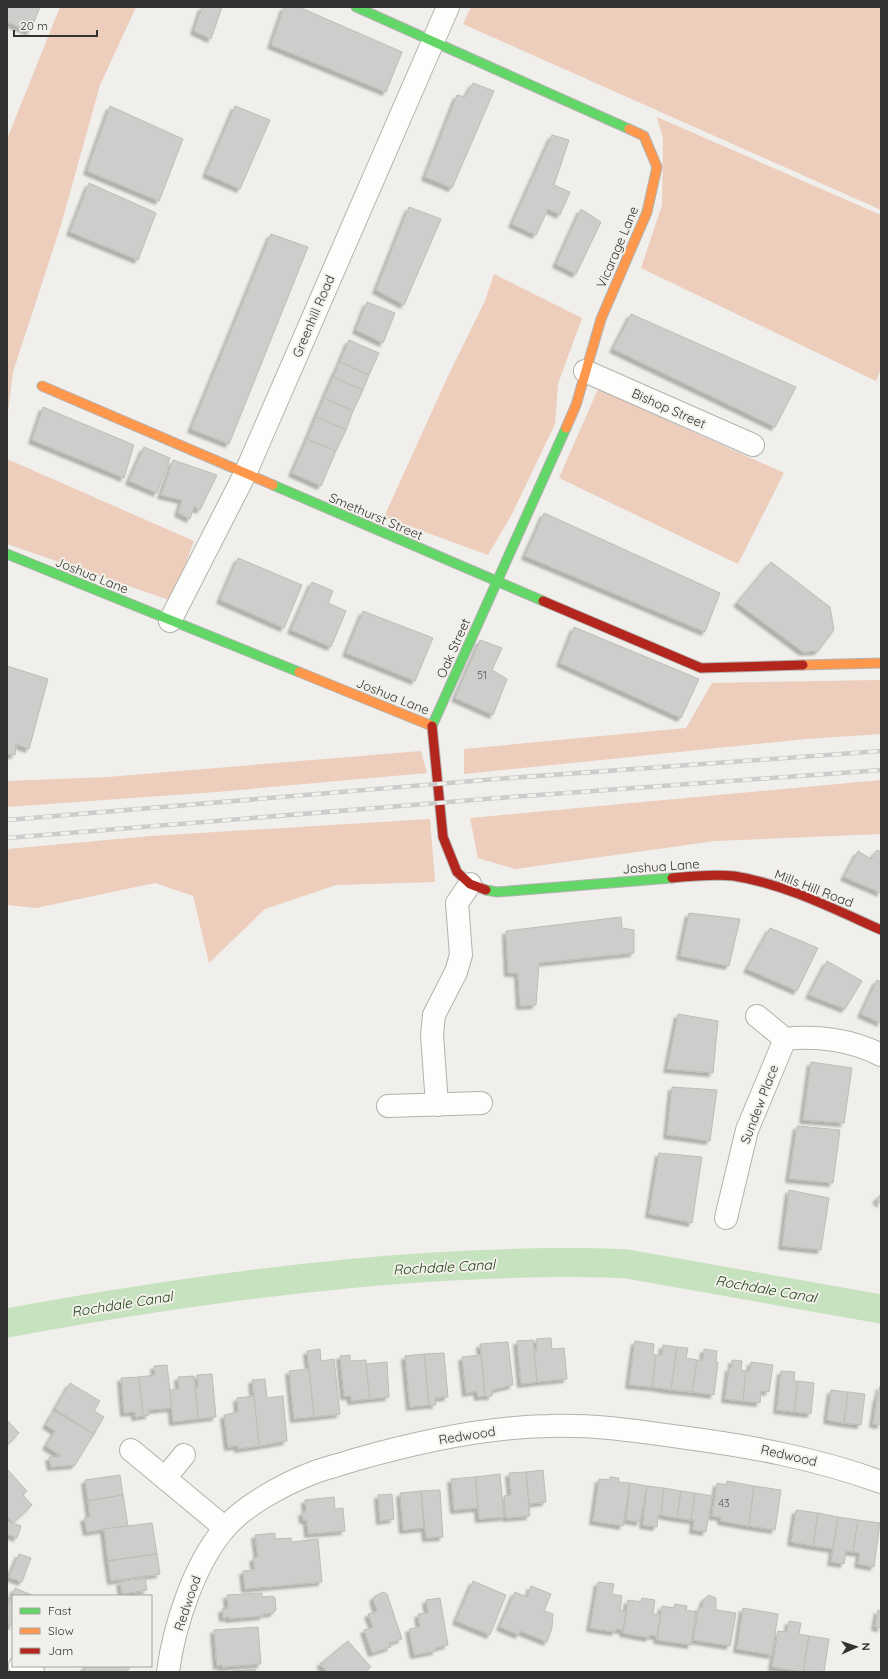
<svg xmlns="http://www.w3.org/2000/svg" width="888" height="1679" viewBox="0 0 888 1679" font-family="Quicksand,sans-serif">
<style>
.green{fill:#edcdbc}
.lines{fill:none;stroke-linecap:round;stroke-linejoin:round}
.canal{stroke:#c6e2be;stroke-width:29}
.building{fill:#cecdcb;stroke:#bdbcb9;filter:url(#shadow)}
.street-casing{stroke:#b2b2b0;stroke-width:24}
.fast-casing{stroke:#b2b2b0;stroke-width:11}
.slow-casing{stroke:#b2b2b0;stroke-width:11}
.jam-casing{stroke:#b2b2b0;stroke-width:11}
.street{stroke:#fdfdfc;stroke-width:22}
.fast{stroke:#63d668;stroke-width:9}
.slow{stroke:#ff974d;stroke-width:9}
.jam{stroke:#b3261e;stroke-width:9}
.rail-casing{stroke:#ccc;stroke-width:4.5}
.rail{stroke:#f2f0ea;stroke-width:3;stroke-dasharray:9;stroke-linecap:butt}
.labels{text-anchor:middle;dominant-baseline:central;stroke-width:4;stroke-linejoin:round;paint-order:stroke}
.number-label{font-size:11px;fill:#5a5957}
.street-label{font-size:13px;fill:#333230;stroke:#f2f0ea}
.water-label{font-size:14px;font-style:italic;fill:#193f0d;stroke:#f2f0ea}
</style>
<defs>
<filter id="shadow"><feDropShadow dx="-3.5" dy="3.5" stdDeviation="1" flood-color="#0004"/></filter>
</defs>
<rect width="100%" height="100%" fill="#f0efec"/>
<g class="green">
<path d="M 60,7 L 136,7 L 100,85 L 61,225 L 13,372 L 7,420 L 7,139 Z"/>
<path d="M 471,7 L 881,7 L 881,210 L 463,24 Z"/>
<path d="M 657,117 L 881,215 L 881,369 L 876,381 L 641,268 L 662,205 L 663,139 Z"/>
<path d="M 494,274 L 582,318 L 558,384 L 555,424 L 512,514 L 488,555 L 384,517 L 448,376 L 484,303 Z"/>
<path d="M 598,389 L 784,473 L 738,564 L 559,478 Z"/>
<path d="M 7,459 L 194,541 L 172,601 L 7,544 Z"/>
<path d="M 881,680 L 881,734 L 806,739 L 464,774 L 464,749 L 686,728 L 712,683 Z"/>
<path d="M 421,751 L 427,773 L 216,792 L 7,807 L 7,781 L 107,777 Z"/>
<path d="M 881,780 L 881,834 L 715,841 L 515,869 L 478,858 L 470,818 Z"/>
<path d="M 430,819 L 435,882 L 336,885 L 265,909 L 209,963 L 193,896 L 155,883 L 36,908 L 7,905 L 7,849 L 151,836 Z"/>
</g>
<g class="lines">
<path class="canal" d="M 7,1323 C 148,1297 290,1276 433,1267 C 497,1263 563,1261 627,1264 L 881,1309"/>
</g>
<g class="building">
<path d="M 7,7 L 40,7 L 30,32 L 7,22 Z"/>
<path d="M 202,7 L 222,7 L 211,39 L 194,31 Z"/>
<path d="M 284,7 L 299,7 L 402,52 L 386,92 L 271,45 Z"/>
<path d="M 473,83 L 494,91 L 452,188 L 425,177 L 457,95 L 465,97 Z"/>
<path d="M 110,106 L 183,139 L 159,201 L 87,171 Z"/>
<path d="M 235,106 L 270,120 L 240,189 L 206,174 Z"/>
<path d="M 552,135 L 569,140 L 554,185 L 570,192 L 560,215 L 548,209 L 536,235 L 512,224 Z"/>
<path d="M 89,183 L 156,213 L 138,260 L 70,232 Z"/>
<path d="M 409,207 L 441,219 L 404,305 L 376,290 Z"/>
<path d="M 581,209 L 601,222 L 576,274 L 556,264 Z"/>
<path d="M 271,234 L 308,247 L 229,444 L 191,429 Z"/>
<path d="M 367,302 L 395,313 L 383,343 L 356,330 Z"/>
<path d="M 631,314 L 796,387 L 775,427 L 613,349 Z"/>
<path d="M 349,340 L 379,353 L 369,375 L 340,362 Z"/>
<path d="M 340,362 L 369,375 L 363,390 L 333,377 Z"/>
<path d="M 333,377 L 363,390 L 353,411 L 324,398 Z"/>
<path d="M 324,398 L 353,411 L 346,430 L 316,417 Z"/>
<path d="M 43,407 L 134,445 L 124,478 L 32,440 Z"/>
<path d="M 316,417 L 346,430 L 336,451 L 307,439 Z"/>
<path d="M 307,439 L 336,451 L 321,486 L 292,473 Z"/>
<path d="M 144,447 L 170,458 L 157,493 L 129,481 Z"/>
<path d="M 173,460 L 217,475 L 200,510 L 194,507 L 190,519 L 178,513 L 182,500 L 161,495 Z"/>
<path d="M 544,513 L 720,593 L 705,632 L 525,556 Z"/>
<path d="M 238,558 L 302,585 L 284,628 L 220,600 Z"/>
<path d="M 771,562 L 830,607 L 834,630 L 818,651 L 803,652 L 737,603 Z"/>
<path d="M 312,582 L 333,591 L 328,603 L 346,611 L 331,647 L 291,630 Z"/>
<path d="M 363,611 L 433,638 L 415,681 L 346,653 Z"/>
<path d="M 574,627 L 699,679 L 681,718 L 560,663 Z"/>
<path d="M 480,640 L 502,648 L 492,670 L 507,679 L 493,715 L 455,698 Z"/>
<path d="M 7,666 L 48,679 L 29,749 L 16,744 L 15,755 L 7,754 Z"/>
<path d="M 877,850 L 881,852 L 881,893 L 844,877 L 858,851 L 871,859 Z"/>
<path d="M 689,913 L 740,919 L 729,966 L 680,956 Z"/>
<path d="M 621,917 L 622,928 L 634,930 L 634,953 L 539,963 L 536,1005 L 520,1006 L 518,973 L 508,973 L 506,931 Z"/>
<path d="M 770,928 L 818,948 L 797,991 L 747,969 Z"/>
<path d="M 827,961 L 862,981 L 845,1009 L 809,995 Z"/>
<path d="M 877,980 L 881,982 L 881,1023 L 861,1014 Z"/>
<path d="M 678,1014 L 718,1021 L 713,1073 L 667,1069 Z"/>
<path d="M 811,1062 L 852,1068 L 844,1123 L 803,1120 Z"/>
<path d="M 672,1087 L 717,1090 L 710,1141 L 667,1135 Z"/>
<path d="M 797,1126 L 840,1130 L 833,1183 L 789,1179 Z"/>
<path d="M 659,1153 L 702,1157 L 692,1223 L 649,1214 Z"/>
<path d="M 789,1190 L 829,1198 L 821,1250 L 782,1246 Z"/>
<path d="M 881,1194 L 881,1204 L 876,1200 Z"/>
<path d="M 551,1338 L 552,1349 L 564,1348 L 567,1379 L 537,1382 L 534,1350 L 537,1350 L 536,1339 Z"/>
<path d="M 533,1340 L 537,1382 L 521,1384 L 517,1341 Z"/>
<path d="M 635,1341 L 654,1344 L 653,1354 L 656,1355 L 652,1387 L 629,1385 Z"/>
<path d="M 508,1342 L 513,1385 L 492,1390 L 492,1396 L 485,1396 L 480,1344 Z"/>
<path d="M 663,1345 L 677,1347 L 671,1390 L 652,1387 L 656,1355 L 662,1355 Z"/>
<path d="M 677,1347 L 688,1348 L 686,1358 L 697,1360 L 692,1392 L 671,1390 Z"/>
<path d="M 320,1349 L 321,1361 L 334,1359 L 340,1414 L 314,1417 L 307,1351 Z"/>
<path d="M 704,1349 L 717,1351 L 716,1362 L 718,1362 L 714,1395 L 692,1392 L 697,1360 L 703,1360 Z"/>
<path d="M 444,1353 L 448,1397 L 435,1398 L 436,1405 L 429,1405 L 424,1354 Z"/>
<path d="M 424,1354 L 429,1405 L 410,1407 L 405,1356 Z"/>
<path d="M 350,1355 L 350,1361 L 366,1360 L 370,1399 L 351,1401 L 351,1396 L 344,1396 L 340,1356 Z"/>
<path d="M 481,1355 L 485,1396 L 478,1397 L 477,1391 L 466,1393 L 462,1357 Z"/>
<path d="M 732,1360 L 742,1361 L 741,1370 L 746,1371 L 743,1401 L 725,1399 L 729,1368 L 732,1368 Z"/>
<path d="M 387,1362 L 389,1397 L 370,1399 L 366,1364 Z"/>
<path d="M 751,1362 L 773,1365 L 769,1392 L 761,1391 L 760,1403 L 743,1401 L 746,1371 L 750,1371 Z"/>
<path d="M 167,1365 L 172,1408 L 149,1410 L 149,1415 L 143,1416 L 139,1377 L 155,1375 L 154,1366 Z"/>
<path d="M 309,1369 L 314,1417 L 294,1419 L 289,1371 Z"/>
<path d="M 781,1371 L 795,1372 L 794,1381 L 798,1381 L 794,1412 L 777,1410 Z"/>
<path d="M 212,1374 L 216,1417 L 198,1419 L 195,1388 L 198,1387 L 197,1375 Z"/>
<path d="M 194,1376 L 198,1419 L 173,1422 L 170,1390 L 179,1389 L 178,1377 Z"/>
<path d="M 139,1377 L 143,1416 L 135,1417 L 135,1412 L 124,1413 L 121,1378 Z"/>
<path d="M 265,1379 L 267,1398 L 283,1396 L 287,1441 L 259,1446 L 252,1380 Z"/>
<path d="M 798,1381 L 814,1383 L 811,1414 L 794,1412 Z"/>
<path d="M 70,1383 L 100,1401 L 94,1411 L 104,1417 L 94,1434 L 55,1409 Z"/>
<path d="M 880,1386 L 881,1386 L 881,1425 L 873,1424 L 877,1397 L 878,1397 Z"/>
<path d="M 831,1390 L 848,1392 L 844,1423 L 827,1420 Z"/>
<path d="M 848,1392 L 865,1394 L 861,1425 L 844,1423 Z"/>
<path d="M 254,1396 L 259,1446 L 238,1449 L 238,1446 L 228,1447 L 224,1415 L 238,1412 L 237,1398 Z"/>
<path d="M 54,1411 L 94,1434 L 75,1465 L 51,1467 L 49,1457 L 61,1456 L 46,1446 L 55,1431 L 46,1425 Z"/>
<path d="M 7,1420 L 19,1433 L 7,1445 Z"/>
<path d="M 7,1469 L 27,1491 L 23,1495 L 32,1505 L 13,1523 L 7,1516 Z"/>
<path d="M 543,1470 L 546,1502 L 529,1504 L 526,1472 Z"/>
<path d="M 526,1472 L 530,1516 L 506,1518 L 504,1496 L 511,1495 L 509,1473 Z"/>
<path d="M 500,1474 L 504,1517 L 479,1519 L 475,1477 Z"/>
<path d="M 120,1475 L 123,1495 L 88,1501 L 85,1480 Z"/>
<path d="M 475,1477 L 478,1508 L 454,1510 L 451,1479 Z"/>
<path d="M 610,1477 L 619,1478 L 618,1482 L 630,1483 L 623,1526 L 593,1521 L 599,1479 L 610,1480 Z"/>
<path d="M 727,1481 L 754,1486 L 749,1526 L 721,1521 L 721,1517 L 712,1516 L 717,1483 L 727,1485 Z"/>
<path d="M 630,1483 L 647,1486 L 640,1522 L 626,1520 Z"/>
<path d="M 647,1486 L 664,1488 L 661,1515 L 658,1515 L 657,1527 L 643,1525 Z"/>
<path d="M 754,1486 L 781,1490 L 775,1530 L 749,1526 Z"/>
<path d="M 664,1488 L 681,1491 L 677,1518 L 661,1515 Z"/>
<path d="M 440,1490 L 443,1537 L 426,1538 L 421,1491 Z"/>
<path d="M 421,1491 L 424,1528 L 403,1530 L 400,1493 Z"/>
<path d="M 681,1491 L 695,1493 L 691,1520 L 677,1518 Z"/>
<path d="M 695,1493 L 712,1496 L 706,1532 L 693,1530 L 694,1520 L 691,1520 Z"/>
<path d="M 392,1494 L 394,1519 L 380,1521 L 378,1495 Z"/>
<path d="M 123,1495 L 128,1526 L 87,1532 L 84,1518 L 90,1517 L 88,1501 Z"/>
<path d="M 334,1497 L 335,1509 L 343,1508 L 345,1531 L 308,1534 L 307,1520 L 303,1520 L 302,1512 L 306,1512 L 305,1500 Z"/>
<path d="M 796,1510 L 818,1513 L 813,1546 L 791,1542 Z"/>
<path d="M 818,1513 L 838,1517 L 833,1549 L 813,1546 Z"/>
<path d="M 838,1517 L 858,1520 L 853,1552 L 846,1551 L 844,1564 L 831,1562 Z"/>
<path d="M 858,1520 L 880,1523 L 874,1567 L 858,1564 L 860,1553 L 853,1552 Z"/>
<path d="M 7,1521 L 21,1526 L 17,1538 L 7,1534 Z"/>
<path d="M 152,1523 L 157,1554 L 108,1561 L 104,1529 Z"/>
<path d="M 275,1533 L 275,1539 L 291,1538 L 292,1542 L 318,1539 L 322,1582 L 245,1589 L 243,1571 L 255,1570 L 253,1558 L 258,1557 L 255,1535 Z"/>
<path d="M 19,1554 L 31,1558 L 22,1582 L 9,1577 Z"/>
<path d="M 157,1554 L 160,1574 L 111,1581 L 108,1561 Z"/>
<path d="M 145,1578 L 147,1590 L 122,1594 L 120,1582 Z"/>
<path d="M 473,1581 L 506,1595 L 490,1635 L 456,1621 Z"/>
<path d="M 598,1582 L 614,1584 L 612,1594 L 622,1596 L 620,1610 L 626,1611 L 623,1630 L 616,1629 L 615,1632 L 590,1628 Z"/>
<path d="M 531,1586 L 551,1594 L 544,1611 L 553,1614 L 552,1628 L 547,1642 L 520,1631 L 519,1635 L 500,1627 L 515,1592 L 527,1597 Z"/>
<path d="M 15,1588 L 34,1596 L 13,1596 L 13,1626 L 10,1624 L 8,1629 L 7,1607 Z"/>
<path d="M 383,1592 L 387,1594 L 402,1639 L 389,1643 L 391,1647 L 372,1653 L 364,1630 L 373,1627 L 368,1614 L 377,1611 L 373,1599 L 375,1596 Z"/>
<path d="M 262,1593 L 262,1597 L 273,1596 L 275,1598 L 276,1610 L 273,1613 L 263,1614 L 263,1616 L 229,1619 L 229,1617 L 223,1618 L 222,1609 L 228,1608 L 227,1595 Z"/>
<path d="M 709,1595 L 716,1598 L 716,1610 L 736,1613 L 730,1646 L 693,1640 L 699,1607 L 702,1608 L 704,1599 Z"/>
<path d="M 440,1598 L 448,1645 L 435,1648 L 436,1651 L 414,1655 L 409,1629 L 420,1627 L 418,1614 L 428,1613 L 426,1600 Z"/>
<path d="M 642,1598 L 655,1600 L 653,1614 L 661,1615 L 657,1636 L 650,1635 L 649,1638 L 623,1633 L 628,1600 L 641,1602 Z"/>
<path d="M 675,1604 L 687,1606 L 686,1610 L 696,1612 L 691,1645 L 657,1640 L 662,1606 L 674,1608 Z"/>
<path d="M 743,1608 L 778,1614 L 772,1655 L 737,1649 Z"/>
<path d="M 878,1610 L 881,1611 L 881,1628 L 875,1627 Z"/>
<path d="M 789,1621 L 801,1623 L 799,1634 L 809,1636 L 803,1672 L 772,1667 L 778,1631 L 787,1632 Z"/>
<path d="M 258,1627 L 261,1664 L 222,1667 L 222,1665 L 217,1666 L 214,1630 Z"/>
<path d="M 809,1636 L 829,1639 L 824,1672 L 803,1672 Z"/>
<path d="M 348,1641 L 371,1667 L 365,1672 L 327,1672 L 320,1664 Z"/>
<path d="M 86,1666 L 131,1666 L 126,1672 L 87,1672 L 83,1669 Z"/>
<path d="M 255,1669 L 255,1672 L 222,1672 Z"/>
</g>
<g class="lines">
<g class="street-casing">
<g id="street">
<path d="M 585,371 L 753,445"/>
<path d="M 170,621 L 245,474 L 448,7"/>
<path d="M 757,1016 L 785,1039"/>
<path d="M 437,1105 L 432,1035 L 434,1015 L 456,972 L 461,955 L 457,903 L 470,884"/>
<path d="M 388,1106 L 481,1103"/>
<path d="M 726,1218 L 747,1130 L 785,1039 C 816,1035 852,1040 881,1055"/>
<path d="M 131,1450 L 225,1528"/>
<path d="M 165,1478 L 184,1455"/>
<path d="M 20,1666 L 33,1672"/>
<path d="M 168,1672 C 174,1626 194,1564 225,1528 C 244,1506 282,1485 310,1474 C 324,1468 340,1465 354,1460 C 417,1442 484,1427 549,1426 C 593,1424 637,1431 680,1437 C 749,1446 815,1458 881,1482"/>
</g>
</g>
<g class="fast-casing">
<g id="fast">
<path d="M 356,7 L 629,129"/>
<path d="M 273,485 L 543,601"/>
<path d="M 7,554 L 299,672"/>
<path d="M 432,726 L 566,428"/>
<path d="M 486,890 L 497,892 L 672,878"/>
</g>
</g>
<g class="slow-casing">
<g id="slow">
<path d="M 42,386 L 273,485"/>
<path d="M 566,428 L 576,405 L 601,319 L 647,212 L 657,167 L 644,136 L 629,129"/>
<path d="M 803,665 L 881,663"/>
<path d="M 299,672 L 432,726"/>
</g>
</g>
<g class="jam-casing">
<g id="jam">
<path d="M 543,601 L 701,668 L 803,665"/>
<path d="M 432,726 L 443,837 L 457,872 L 470,884 L 486,890"/>
<path d="M 672,878 C 692,876 714,874 734,876 C 785,884 834,909 881,930"/>
</g>
</g>
<use href="#street" class="street"/>
<use href="#fast" class="fast"/>
<use href="#slow" class="slow"/>
<use href="#jam" class="jam"/>
<g class="rail-casing">
<g id="rail">
<path d="M 7,820 L 496,779 L 881,751"/>
<path d="M 7,838 L 498,798 L 881,770"/>
</g>
</g>
<use href="#rail" class="rail"/>
</g>
<g class="labels">
<g class="number-label">
<text x="482" y="675">51</text>
<text x="724" y="1503">43</text>
</g>
<g class="street-label">
<text transform="translate(617 247) rotate(-67)">Vicarage Lane</text>
<text transform="translate(313 316) rotate(-67)">Greenhill Road</text>
<text transform="translate(669 408) rotate(24)">Bishop Street</text>
<text transform="translate(376 516) rotate(23)">Smethurst Street</text>
<text transform="translate(92 575) rotate(22)">Joshua Lane</text>
<text transform="translate(453 648) rotate(-66)">Oak Street</text>
<text transform="translate(393 696) rotate(22)">Joshua Lane</text>
<text transform="translate(661 866) rotate(-4)">Joshua Lane</text>
<text transform="translate(814 888) rotate(21)">Mills Hill Road</text>
<text transform="translate(759 1104) rotate(-69)">Sundew Place</text>
<text transform="translate(467 1435) rotate(-9)">Redwood</text>
<text transform="translate(789 1455) rotate(13)">Redwood</text>
<text transform="translate(187 1603) rotate(-71)">Redwood</text>
</g>
<g class="water-label">
<text transform="translate(444 1267) rotate(-3)">Rochdale Canal</text>
<text transform="translate(766 1289) rotate(10)">Rochdale Canal</text>
<text transform="translate(122 1304) rotate(-9)">Rochdale Canal</text>
</g>
</g>
<rect width="888" height="1679" fill="none" stroke="#333230" stroke-width="16"/>
<rect x="12" y="1595" width="140" height="72" fill="#f2f0ea" stroke="#a6a4a0"/>
<rect x="20" y="1608" width="20" height="6" fill="#63d668" stroke="#a6a4a0"/>
<text x="48" y="1615" font-size="12" fill="#333230">Fast</text>
<rect x="20" y="1628" width="20" height="6" fill="#ff974d" stroke="#a6a4a0"/>
<text x="48" y="1635" font-size="12" fill="#333230">Slow</text>
<rect x="20" y="1648" width="20" height="6" fill="#b3261e" stroke="#a6a4a0"/>
<text x="48" y="1655" font-size="12" fill="#333230">Jam</text>
<g transform="translate(856 1647) rotate(87)" stroke="#f2f0ea" stroke-width="3" paint-order="stroke">
<path d="M0-3L7 15L0 10L-7 15Z" fill="#333230"/>
<text y="-6" font-size="11" font-weight="bold" text-anchor="middle" fill="#333230">N</text>
</g>
<path d="M14 30v6h83v-6" fill="none" stroke="#333230" stroke-width="2"/>
<text x="20" y="30" font-size="12" fill="#333230" stroke="#f2f0ea" stroke-width="3" paint-order="stroke">20 m</text>
</svg>
